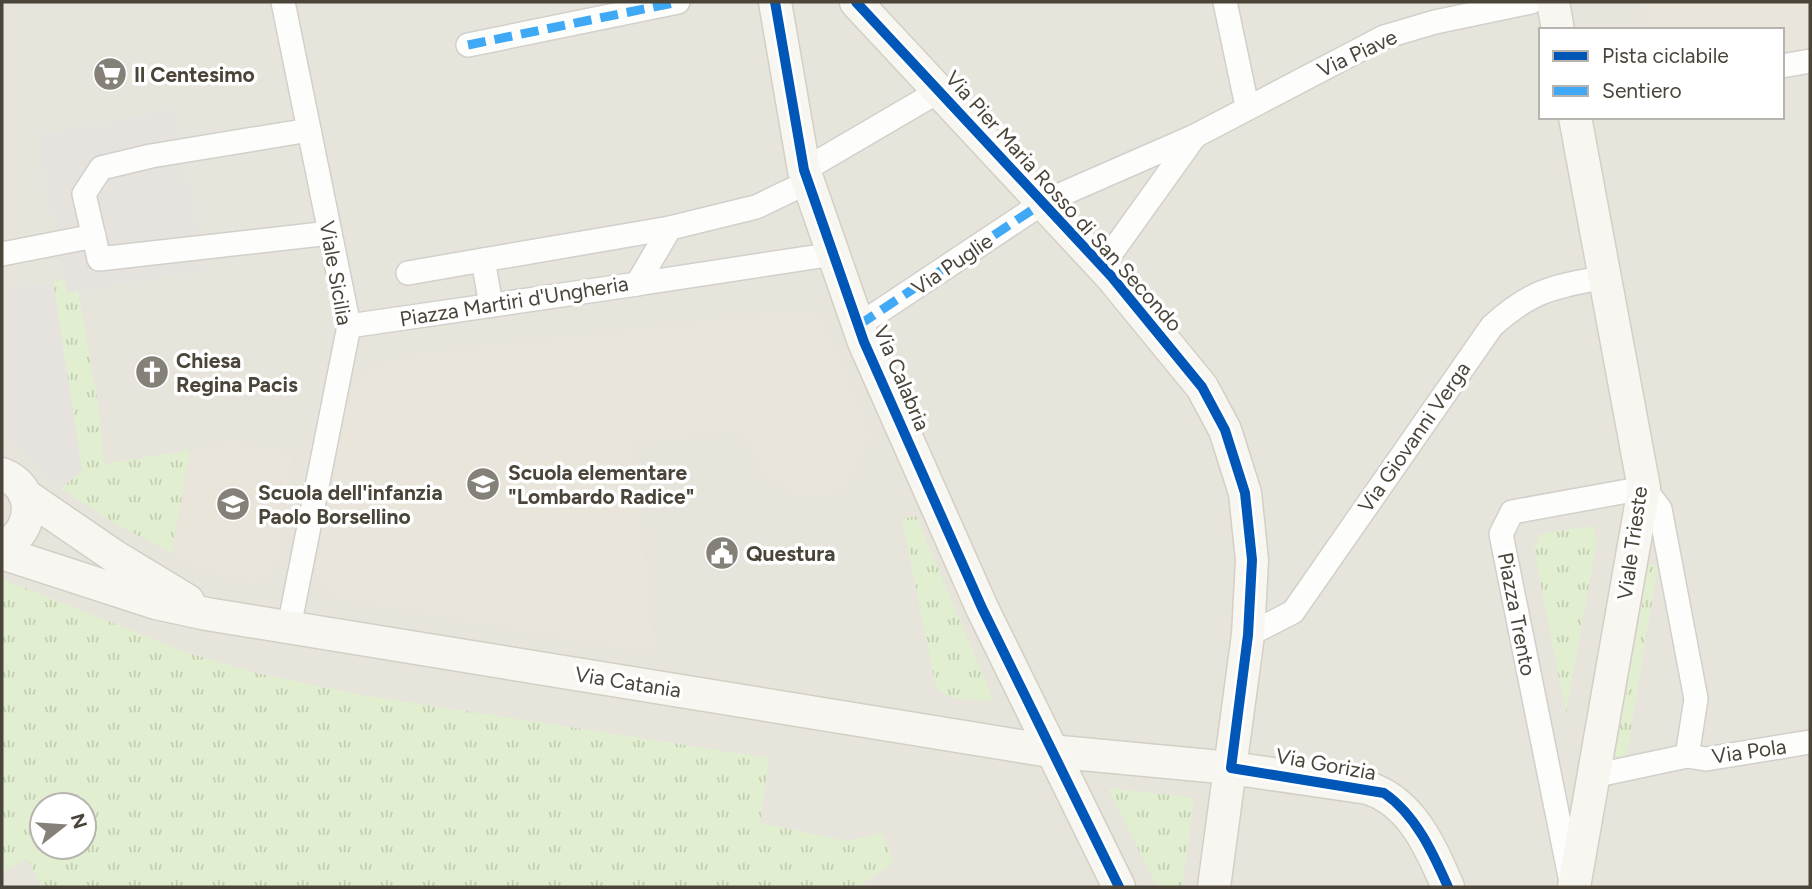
<svg xmlns="http://www.w3.org/2000/svg" width="1812" height="889" viewBox="0 0 1812 889" font-family="Figtree,sans-serif">
<style>
.residential{fill:#e7e4dc;fill-rule:evenodd}
.education{fill:#eae5da}
.grass{fill:url(#grass-tufts);fill-rule:evenodd}
.parking{fill:#e6e3df}
.lines{fill:none;stroke-linecap:round;stroke-linejoin:round}
.street-casing{stroke:#d2d0cb;stroke-width:26}
.secondary-casing{stroke:#d3cfc5;stroke-width:35}
.street{stroke:#fdfdfc;stroke-width:23}
.secondary{stroke:#f7f6f1;stroke-width:32}
.quiet{stroke:#3fa9f5;stroke-width:9;stroke-dasharray:18 9;stroke-linecap:butt}
.cycleway-casing{stroke:#fff;stroke-width:15}
.cycleway{stroke:#0057b8;stroke-width:10}
.labels{text-anchor:middle;dominant-baseline:central;stroke-width:7;stroke-linejoin:round;paint-order:stroke}
.street-label{font-size:21px;fill:#4b4439;stroke:#fff}
.poi-label{font-size:21px;font-weight:bold;fill:#4b4439;stroke:#fff;text-anchor:start}
</style>
<defs>
<pattern id="grass-tufts" width="24" height="20" patternUnits="userSpaceOnUse" patternTransform="scale(1.75)"><rect width="24" height="20" fill="#e1eecf"/><path d="M3 7l-1-3M5 7V3M7 7l1-3M15 17l-1-3M17 17v-4M19 17l1-3" fill="none" stroke="#c3cdb2"/></pattern>
</defs>
<rect width="100%" height="100%" fill="#f4f2ee"/>
<path class="residential" d="M 2,2 L 1810,2 L 1810,887 L 2,887 ZM 1541,30 L 1782,30 L 1782,117 L 1541,117 ZM 42,805 L 84,805 L 84,847 L 42,847 Z"/>
<g class="education">
<path d="M 1643,2 L 1810,2 L 1810,48 L 1782,53 L 1782,30 L 1648,30 Z"/>
<path d="M 804,311 L 817,317 L 827,330 L 871,436 L 841,490 L 804,497 L 767,477 L 742,429 L 632,444 L 655,653 L 334,597 L 315,573 L 343,409 L 352,387 L 364,372 L 403,357 Z"/>
<path d="M 233,443 L 293,454 L 274,571 L 255,583 L 202,569 L 172,553 L 190,450 Z"/>
</g>
<g class="grass">
<path d="M 65,280 L 67,293 L 78,291 L 99,409 L 104,464 L 190,450 L 172,553 L 115,524 L 61,488 L 82,471 L 53,282 Z"/>
<path d="M 916,516 L 994,701 C 975,699 944,703 935,683 L 902,519 Z"/>
<path d="M 1593,526 L 1597,540 L 1566,714 L 1534,549 L 1540,534 Z"/>
<path d="M 1649,565 L 1658,566 L 1626,758 L 1615,756 Z"/>
<path d="M 2,579 L 188,653 L 252,672 L 362,695 L 769,758 L 760,823 L 847,841 L 882,833 L 894,862 L 859,887 L 41,887 L 28,859 L 2,872 ZM 84,805 L 84,847 L 42,847 L 42,805 Z"/>
<path d="M 1108,788 L 1194,798 L 1182,887 L 1156,885 Z"/>
</g>
<g class="parking">
<path d="M 174,109 L 207,270 L 67,293 L 37,136 Z"/>
<path d="M 53,282 L 82,471 L 61,488 L 2,431 L 2,290 Z"/>
</g>
<g class="lines">
<g class="street-casing">
<g id="street">
<path d="M 283,2 L 349,326 L 289,627"/>
<path d="M 1225,2 L 1247,106"/>
<path d="M 468,45 L 678,2"/>
<path d="M 1782,66 L 1810,61"/>
<path d="M 309,130 L 151,156 L 101,168 L 84,194 L 99,259 L 330,233"/>
<path d="M 804,170 L 939,91"/>
<path d="M 2,254 L 94,236"/>
<path d="M 1102,266 L 1195,136"/>
<path d="M 408,273 L 483,260"/>
<path d="M 637,284 L 834,254"/>
<path d="M 491,305 L 483,260 L 670,228"/>
<path d="M 859,325 L 1044,202 L 1195,136 L 1384,37 L 1435,22 L 1531,2"/>
<path d="M 349,326 L 637,284 L 670,228 L 756,207 L 808,182"/>
<path d="M 1248,635 L 1293,612 L 1492,326 C 1533,289 1554,287 1606,277"/>
<path d="M 1687,756 L 1706,759 L 1810,742"/>
<path d="M 1570,877 L 1501,534 L 1512,512 L 1644,488 L 1660,509 L 1696,699 L 1687,756 L 1593,776"/>
</g>
</g>
<g class="secondary-casing">
<g id="secondary">
<path d="M 775,2 L 804,170 L 864,342 L 982,608 L 1119,887"/>
<path d="M 856,2 L 1111,276 L 1202,387 L 1225,430 L 1245,493 L 1252,560 L 1248,635 L 1214,887"/>
<path d="M 1553,2 L 1558,30"/>
<path d="M 2,474 C 39,488 34,532 2,548"/>
<path d="M 25,495 L 114,556 L 188,601"/>
<path d="M 2,553 L 156,603 L 207,614 L 1050,751 L 1231,768 L 1368,788 C 1412,802 1431,848 1448,887"/>
<path d="M 1574,887 L 1644,488 L 1575,117"/>
</g>
</g>
<use href="#street" class="street"/>
<use href="#secondary" class="secondary"/>
<g class="quiet">
<path d="M 468,45 L 678,2"/>
<path d="M 859,325 L 1044,202"/>
</g>
<g class="cycleway-casing">
<g id="cycleway">
<path d="M 775,2 L 804,170 L 864,342 L 982,608 L 1119,887"/>
<path d="M 856,2 L 1111,276 L 1202,387 L 1225,430 L 1245,493 L 1252,560 L 1248,635 L 1231,768 L 1384,793 C 1416,815 1433,853 1448,887"/>
</g>
</g>
<use href="#cycleway" class="cycleway"/>
</g>
<defs>
<g id="supermarket-disc" transform="scale(1.75)"><circle r="9.5" fill="#868178" stroke="#fff"/><path d="M-6-5.5h2.5l.6 2H6L4.5 2H-2.5L-4.4-4H-6ZM-1.5 3.2a1.3 1.3 0 1 0 .1 0ZM3 3.2a1.3 1.3 0 1 0 .1 0Z" fill="#fff"/></g>
<g id="church-disc" transform="scale(1.75)"><circle r="9.5" fill="#868178" stroke="#fff"/><path d="M-1.2-6h2.4v3.5h3.3v2.4h-3.3V6h-2.4V-.1h-3.3v-2.4h3.3Z" fill="#fff"/></g>
<g id="school-disc" transform="scale(1.75)"><circle r="9.5" fill="#868178" stroke="#fff"/><path d="M0-5L7-2L0 1L-7-2ZM-4 1L0 2.5L4 1V4Q0 6-4 4Z" fill="#fff"/></g>
<g id="civic-disc" transform="scale(1.75)"><circle r="9.5" fill="#868178" stroke="#fff"/><path d="M-.6-6.5H3V-4.5H.6V-3L4-1V1h2V6H-6V1h2V-1L-.6-3ZM-1.2 2.5V6h2.4V2.5Z" fill="#fff"/></g>
</defs>
<g fill-rule="evenodd">
<use href="#supermarket-disc" x="110" y="74"/>
<use href="#church-disc" x="152" y="372"/>
<use href="#school-disc" x="483" y="484"/>
<use href="#school-disc" x="233" y="504"/>
<use href="#civic-disc" x="722" y="553"/>
</g>
<g class="labels">
<g class="street-label">
<text transform="translate(1357 53) rotate(-25)">Via Piave</text>
<text transform="translate(1064 201) rotate(48)">Via Pier Maria Rosso di San Secondo</text>
<text transform="translate(952 264) rotate(-34)">Via Puglie</text>
<text transform="translate(336 273) rotate(80)">Viale Sicilia</text>
<text transform="translate(514 301) rotate(-9)">Piazza Martiri d'Ungheria</text>
<text transform="translate(902 378) rotate(67)">Via Calabria</text>
<text transform="translate(1414 437) rotate(-55)">Via Giovanni Verga</text>
<text transform="translate(1632 543) rotate(-82)">Viale Trieste</text>
<text transform="translate(1517 614) rotate(79)">Piazza Trento</text>
<text transform="translate(628 682) rotate(9)">Via Catania</text>
<text transform="translate(1749 751) rotate(-8)">Via Pola</text>
<text transform="translate(1326 764) rotate(10)">Via Gorizia</text>
</g>
<g class="poi-label">
<text x="134" y="74">Il Centesimo</text>
<text x="176" y="360">Chiesa<tspan x="176" dy="24">Regina Pacis</tspan></text>
<text x="508" y="472">Scuola elementare<tspan x="508" dy="24">"Lombardo Radice"</tspan></text>
<text x="258" y="492">Scuola dell'infanzia<tspan x="258" dy="24">Paolo Borsellino</tspan></text>
<text x="746" y="553">Questura</text>
</g>
</g>
<rect width="1812" height="889" fill="none" stroke="#4b4439" stroke-width="7"/>
<rect x="1539" y="28" width="245" height="91" fill="#ffffff" stroke="#b7b4b0" stroke-width="2"/>
<rect x="1553" y="51" width="35" height="10" fill="#0057b8" stroke="#b7b4b0" stroke-width="2"/>
<text x="1602" y="63" font-size="21" fill="#4b4439">Pista ciclabile</text>
<rect x="1553" y="86" width="35" height="10" fill="#3fa9f5" stroke="#b7b4b0" stroke-width="2"/>
<text x="1602" y="98" font-size="21" fill="#4b4439">Sentiero</text>
<g transform="translate(63 826) rotate(73)"><circle r="33" fill="#ffffff" stroke="#b7b4b0" stroke-width="2"/>
<path d="M0-5L12 26L0 18L-12 26Z" fill="#868178"/>
<text y="-10" font-size="19" font-weight="bold" text-anchor="middle" fill="#4b4439">N</text>
</g>
</svg>
